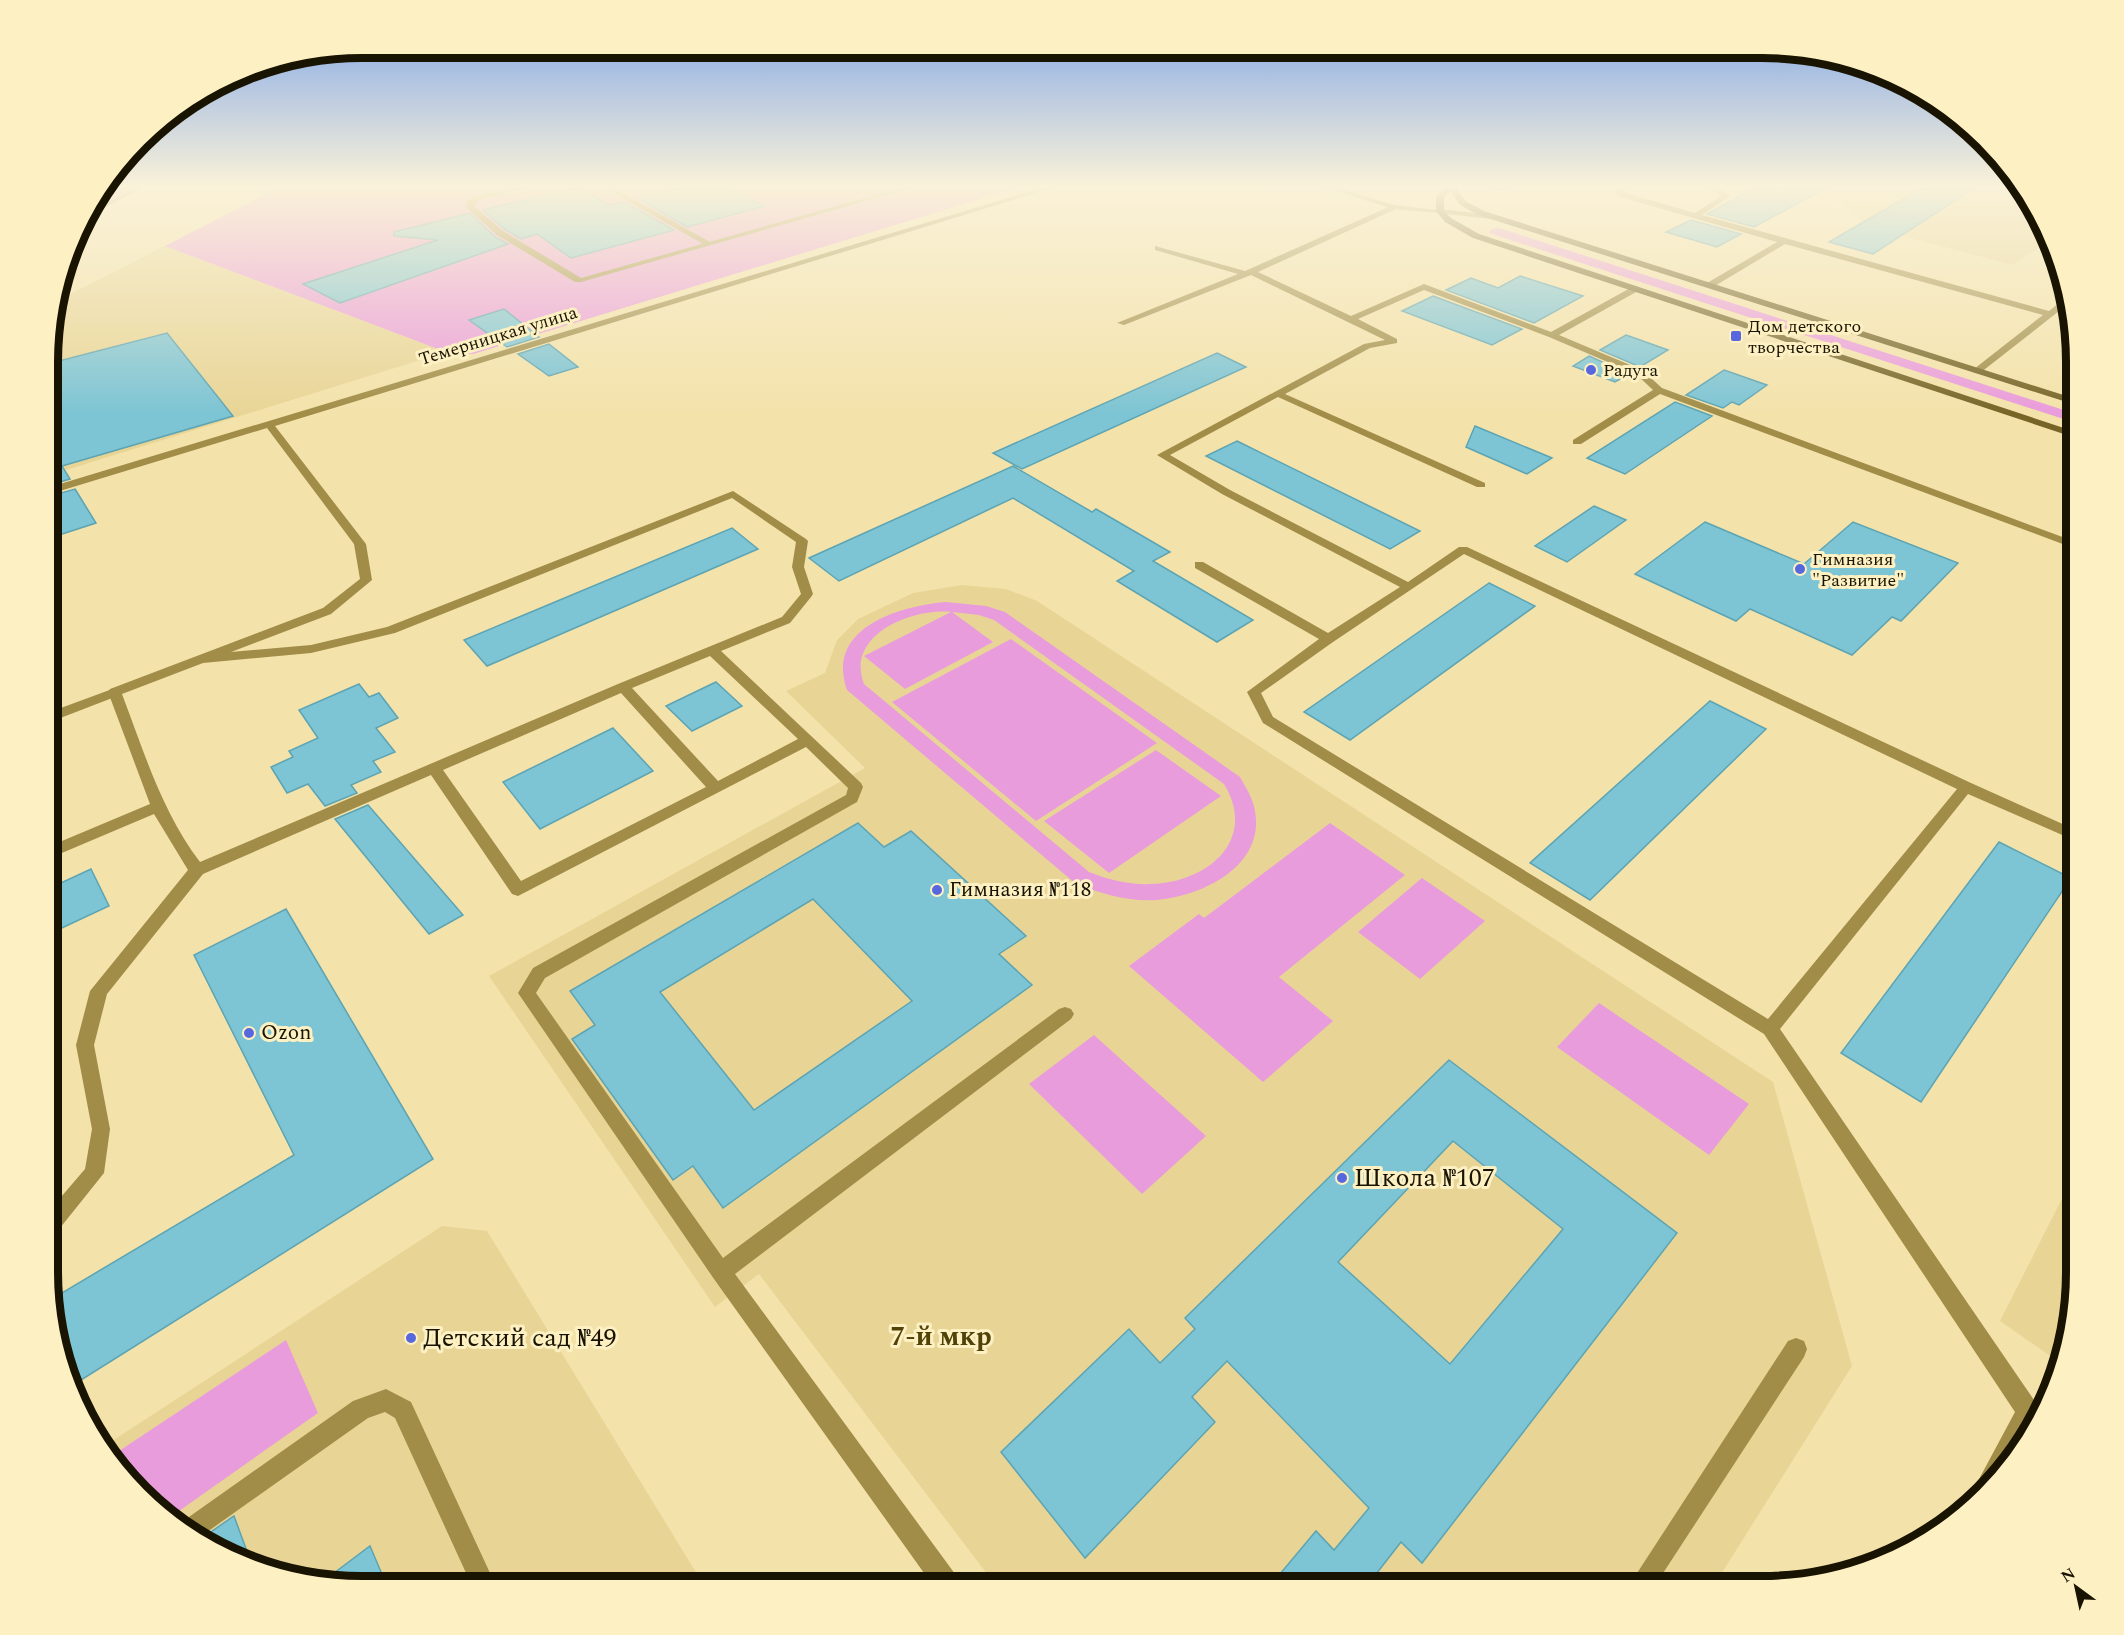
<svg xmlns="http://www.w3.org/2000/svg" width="2124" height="1635" viewBox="0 0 2124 1635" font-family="Spectral,serif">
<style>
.built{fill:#e8d596}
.green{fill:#e99cdb;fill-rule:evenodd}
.building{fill:#7dc4d4;stroke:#5da4b3;stroke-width:1.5;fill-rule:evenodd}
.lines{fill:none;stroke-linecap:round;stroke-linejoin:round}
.service{fill:#a18d48;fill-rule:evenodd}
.minor{fill:#a18d48;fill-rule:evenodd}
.secondary{fill:#766527;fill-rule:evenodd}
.poi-dot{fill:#5767de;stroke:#fdf0c3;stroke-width:2}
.labels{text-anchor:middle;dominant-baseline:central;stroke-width:6;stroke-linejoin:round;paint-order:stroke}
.far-poi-label{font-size:18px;fill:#191301;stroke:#fdf0c3;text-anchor:start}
.far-street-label{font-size:18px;fill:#191301;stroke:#fdf0c3}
.poi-label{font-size:21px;fill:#191301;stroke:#fdf0c3;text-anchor:start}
.near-poi-label{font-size:26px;fill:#191301;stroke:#fdf0c3;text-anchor:start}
.near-neighbourhood-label{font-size:27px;font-weight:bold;fill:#514207;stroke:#fdf0c3}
.rim{fill:none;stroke:#191301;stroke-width:8}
</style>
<rect width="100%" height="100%" fill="#f3e2aa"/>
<g class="built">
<path d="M 1816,185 L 2014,185 L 2044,223 L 2050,240 L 2013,265 L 1872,228 Z"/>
<path d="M 165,246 L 446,352 L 50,475 L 51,321 L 57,301 Z"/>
<path d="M 962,585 L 1006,589 L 1037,601 L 1773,1082 L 1852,1366 L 1713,1587 L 997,1587 L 759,1274 L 715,1307 L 489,976 L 865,768 L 786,691 L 825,673 L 837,640 L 858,619 L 913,593 Z"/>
<path d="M 2075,1173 L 2075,1294 L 2059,1362 L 2000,1321 Z"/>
<path d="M 442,1226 L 487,1231 L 705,1587 L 342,1586 L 242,1563 L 155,1509 L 106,1445 Z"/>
</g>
<g class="green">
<path d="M 107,185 L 149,185 L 86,216 L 90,205 Z"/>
<path d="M 283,185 L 1026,185 L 473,354 L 446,352 L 165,246 Z"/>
<path d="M 1499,228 L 2076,414 L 2076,423 L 1489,233 L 1492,229 Z"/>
<path d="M 946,602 L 986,606 L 1005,612 L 1240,777 C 1246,788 1253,798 1255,811 C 1265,866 1203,896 1157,900 C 1129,902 1102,894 1076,884 L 847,690 C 825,628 899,606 946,602 ZM 951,612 L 864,656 L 905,689 L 993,642 L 952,612 L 979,615 L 994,620 L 1224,784 C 1258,840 1208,882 1152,884 C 1130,885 1109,880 1089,872 L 864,684 C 845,635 912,608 951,612 Z"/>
<path d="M 1011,639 L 1157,743 L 1036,821 L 892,702 Z"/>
<path d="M 1156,750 L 1221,796 L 1109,873 L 1044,821 Z"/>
<path d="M 1330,823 L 1405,875 L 1279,977 L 1333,1021 L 1263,1082 L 1129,966 L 1199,914 L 1204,918 Z"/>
<path d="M 1422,878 L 1485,921 L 1420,979 L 1358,932 Z"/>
<path d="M 1599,1003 L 1749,1104 L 1709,1155 L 1557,1047 Z"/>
<path d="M 1094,1035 L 1206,1136 L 1142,1194 L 1029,1084 Z"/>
<path d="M 286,1340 L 318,1413 L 169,1518 L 155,1509 L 113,1455 Z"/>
</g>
<g class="building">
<path d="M 691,185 L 724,185 L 765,206 L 687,227 L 637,198 Z"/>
<path d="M 1760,185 L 1832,185 L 1754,227 L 1707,214 Z"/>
<path d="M 1927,185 L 1979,185 L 1873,254 L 1829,242 Z"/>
<path d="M 579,187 L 609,205 L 624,202 L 674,230 L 571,258 L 537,234 L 521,239 L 504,229 L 483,210 Z"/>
<path d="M 470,213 L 495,237 L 508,244 L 340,303 L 303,284 L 438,240 L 394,236 L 394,232 Z"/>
<path d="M 1691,220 L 1741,234 L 1717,247 L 1666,232 Z"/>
<path d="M 1520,276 L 1583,296 L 1534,323 L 1446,290 L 1471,278 L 1498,288 Z"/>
<path d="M 1433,296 L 1522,329 L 1492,345 L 1402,311 Z"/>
<path d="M 504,309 L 539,337 L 507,347 L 469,320 Z"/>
<path d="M 167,333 L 233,416 L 62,466 L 70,479 L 50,485 L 51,363 Z"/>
<path d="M 1626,335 L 1668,350 L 1640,367 L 1600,350 Z"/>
<path d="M 549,344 L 578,367 L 549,376 L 518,354 Z"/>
<path d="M 1217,353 L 1246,367 L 1022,469 L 993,453 Z"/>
<path d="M 1589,356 L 1629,374 L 1615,382 L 1573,366 Z"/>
<path d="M 1724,370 L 1767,385 L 1739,405 L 1732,402 L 1723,408 L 1686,395 Z"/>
<path d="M 1675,402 L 1712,416 L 1625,474 L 1587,458 Z"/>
<path d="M 1475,426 L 1552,458 L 1527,474 L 1466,447 Z"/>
<path d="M 1237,441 L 1420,531 L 1390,549 L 1206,456 Z"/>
<path d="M 1013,466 L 1092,512 L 1096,509 L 1170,552 L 1153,561 L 1253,620 L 1217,642 L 1117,581 L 1134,571 L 1013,498 L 839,581 L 809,558 Z"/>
<path d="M 75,489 L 96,523 L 50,538 L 50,496 Z"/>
<path d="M 1594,506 L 1626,520 L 1567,562 L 1535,546 Z"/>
<path d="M 1705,522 L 1804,564 L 1853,522 L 1958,563 L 1901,621 L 1892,617 L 1852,655 L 1750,609 L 1736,621 L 1635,574 Z"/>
<path d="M 732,528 L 758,549 L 487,666 L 464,640 Z"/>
<path d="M 1489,583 L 1535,606 L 1350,740 L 1304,712 Z"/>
<path d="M 716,682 L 742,706 L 692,731 L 666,706 Z"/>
<path d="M 359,684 L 369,697 L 379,693 L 398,718 L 376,728 L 395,752 L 373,761 L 381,772 L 351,785 L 357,793 L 325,806 L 308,784 L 287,793 L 271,767 L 293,757 L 289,751 L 318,738 L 299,710 Z"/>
<path d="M 1710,701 L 1766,729 L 1590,900 L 1530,863 Z"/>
<path d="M 613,728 L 653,771 L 540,829 L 503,782 Z"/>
<path d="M 368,805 L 463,915 L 429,934 L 335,819 Z"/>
<path d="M 858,823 L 884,847 L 911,831 L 1026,936 L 999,954 L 1032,985 L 723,1208 L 693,1166 L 673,1180 L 572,1039 L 595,1025 L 570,991 ZM 813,899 L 912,1001 L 754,1110 L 660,992 Z"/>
<path d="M 1999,842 L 2071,878 L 1921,1102 L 1841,1053 Z"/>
<path d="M 91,869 L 109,906 L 49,934 L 50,888 Z"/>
<path d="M 286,909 L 433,1159 L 73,1385 L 50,1300 L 294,1155 L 194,955 Z"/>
<path d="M 1449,1060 L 1677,1233 L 1422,1563 L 1401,1542 L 1366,1587 L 1269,1587 L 1316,1531 L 1334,1550 L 1369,1508 L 1227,1361 L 1192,1397 L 1215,1422 L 1085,1558 L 1001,1452 L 1129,1329 L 1160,1363 L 1195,1329 L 1185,1318 ZM 1453,1141 L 1563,1229 L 1450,1364 L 1338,1262 Z"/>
<path d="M 234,1516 L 252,1565 L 242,1563 L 202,1538 Z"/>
<path d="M 370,1546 L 387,1586 L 342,1586 L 322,1582 Z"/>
</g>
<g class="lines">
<g class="service">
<path d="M 140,185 L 149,185 L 86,217 L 88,212 Z"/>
<path d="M 526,185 L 539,185 L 479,200 L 474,206 L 503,231 L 581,278 L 581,282 L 575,282 L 497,235 L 466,207 L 467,201 L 474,196 Z"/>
<path d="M 599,185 L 608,185 L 712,243 L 705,245 Z"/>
<path d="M 1051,185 L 1062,185 L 275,426 L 366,544 L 372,580 L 331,614 L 231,652 L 311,645 L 387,627 L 733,491 L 806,539 L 808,541 L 804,567 L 813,594 L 811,597 L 790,623 L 721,651 L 861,783 L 863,787 L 857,802 L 545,978 L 536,993 L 723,1258 L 1059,1009 L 1065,1007 L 1071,1009 L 1074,1014 L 1071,1019 L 735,1274 L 958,1578 L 961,1587 L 934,1587 L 714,1279 L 518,993 L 533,968 L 846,795 L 848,788 L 806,747 L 518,896 L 512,894 L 431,775 L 203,874 L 107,994 L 94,1045 L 110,1129 L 104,1173 L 56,1233 L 49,1236 L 49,1211 L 85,1169 L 92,1129 L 76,1045 L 90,991 L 188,870 L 154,814 L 50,858 L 50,846 L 150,804 L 108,692 L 110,689 L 323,608 L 360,579 L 354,544 L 267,428 L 50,494 L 50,487 ZM 732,498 L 796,542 L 792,567 L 801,594 L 782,617 L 618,684 L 200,862 C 162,812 144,752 122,694 L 203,663 L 311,653 L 395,633 ZM 710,656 L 798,739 L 718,781 L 632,688 ZM 621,693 L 706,787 L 521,881 L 443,770 Z"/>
<path d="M 1479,185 L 1512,185 L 1498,191 Z"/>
<path d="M 1624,185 L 1633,185 L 1623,192 L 1695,213 L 1721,196 L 1709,188 L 1713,185 L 1721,185 L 1718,188 L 1730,196 L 1702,215 L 2049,311 L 2065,298 L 2068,298 L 2068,304 L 1980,373 L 1974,373 L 1974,369 L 2043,315 L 1785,244 L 1713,287 L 1707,287 L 1707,283 L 1777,242 L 1617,196 L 1613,191 Z"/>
<path d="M 1393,205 L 1396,205 L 1396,209 L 1258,272 L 1351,316 L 1424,284 L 1551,332 L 1632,287 L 1638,287 L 1638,291 L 1559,335 L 1642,370 L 1662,388 L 2076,542 L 2076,549 L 1660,394 L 1581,444 L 1573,444 L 1573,440 L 1653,390 L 1636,374 L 1549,337 L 1424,290 L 1358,319 L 1397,339 L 1397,343 L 1370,348 L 1285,394 L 1485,483 L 1485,487 L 1477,487 L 1278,397 L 1170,455 L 1230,490 L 1408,582 L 1459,547 L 1467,547 L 1971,783 L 2076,830 L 2076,841 L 1968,794 L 1780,1029 L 2036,1403 L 2043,1408 L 1998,1480 L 1977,1496 L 1974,1489 L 1978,1481 L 2015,1412 L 1764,1034 L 1263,723 L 1247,692 L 1319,639 L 1195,568 L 1195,562 L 1203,562 L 1328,633 L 1400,587 L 1222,494 L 1157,455 L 1364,344 L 1385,340 L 1251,275 L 1124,325 L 1117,323 L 1238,274 L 1155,250 L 1155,246 L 1245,271 ZM 1464,554 L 1957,789 L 1768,1019 L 1273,717 L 1261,693 L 1333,642 Z"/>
<path d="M 1440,209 L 1491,215 L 1495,217 L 1491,219 L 1437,213 L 1437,209 Z"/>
<path d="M 1796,1338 L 1804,1341 L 1807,1349 L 1804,1357 L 1654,1587 L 1628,1587 L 1788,1341 Z"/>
<path d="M 386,1389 L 411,1402 L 496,1586 L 472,1586 L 395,1418 L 385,1412 L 368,1418 L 200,1537 L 179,1524 L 353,1401 Z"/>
</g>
<g class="minor">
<path d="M 911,185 L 922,185 L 581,282 L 574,280 Z"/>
<path d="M 1318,185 L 1328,185 L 1394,205 L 1444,211 L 1440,213 L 1393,209 Z"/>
<path d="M 115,688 L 122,692 L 120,695 L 50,722 L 50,712 Z"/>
</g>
<path class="secondary" d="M 1449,185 L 1457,185 L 1456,187 L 1465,201 L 1484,211 L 2076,399 L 2076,405 L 1478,215 L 1459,204 L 1451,191 L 1444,197 L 1444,211 L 1451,218 L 1479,234 L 2076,432 L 2076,438 L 1473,238 L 1445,222 L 1436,211 L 1436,196 Z"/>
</g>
<linearGradient id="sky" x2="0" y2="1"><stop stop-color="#7aa2e8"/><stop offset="0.45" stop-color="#faf2d9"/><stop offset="1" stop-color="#faf2d9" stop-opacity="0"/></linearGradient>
<rect width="2124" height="414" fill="url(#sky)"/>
<g class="poi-dot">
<rect x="1730" y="330" width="12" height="12" rx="3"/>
<circle cx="1591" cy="370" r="6"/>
<circle cx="1800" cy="569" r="6"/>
<circle cx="937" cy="890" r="6"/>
<circle cx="249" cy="1033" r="6"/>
<circle cx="1342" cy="1178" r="6"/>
<circle cx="411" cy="1338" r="6"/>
</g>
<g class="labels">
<g class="far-poi-label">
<text x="1748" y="326">Дом детского<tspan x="1748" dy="21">творчества</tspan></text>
<text x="1603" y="370">Радуга</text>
<text x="1812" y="559">Гимназия<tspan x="1812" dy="21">"Развитие"</tspan></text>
</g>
<g class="far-street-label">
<text transform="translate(498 336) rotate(-17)">Темерницкая улица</text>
</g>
<g class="poi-label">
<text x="949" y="890">Гимназия №118</text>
<text x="261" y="1033">Ozon</text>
</g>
<g class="near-poi-label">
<text x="1354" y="1178">Школа №107</text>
<text x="423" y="1338">Детский сад №49</text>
</g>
<g class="near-neighbourhood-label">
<text x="941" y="1337">7-й мкр</text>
</g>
</g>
<path d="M0 0H2124V1635H0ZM362 58H1762A304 304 0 0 1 2066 362V1272A304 304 0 0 1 1762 1576H362A304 304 0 0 1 58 1272V362A304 304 0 0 1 362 58Z" fill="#fdf0c3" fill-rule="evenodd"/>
<path class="rim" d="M362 58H1762A304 304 0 0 1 2066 362V1272A304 304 0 0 1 1762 1576H362A304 304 0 0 1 58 1272V362A304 304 0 0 1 362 58Z"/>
<g transform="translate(2076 1587) rotate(327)" stroke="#fdf0c3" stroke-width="4.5" paint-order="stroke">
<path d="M0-4.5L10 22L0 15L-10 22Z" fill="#191301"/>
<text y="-9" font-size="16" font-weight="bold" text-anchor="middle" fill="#191301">N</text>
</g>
</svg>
